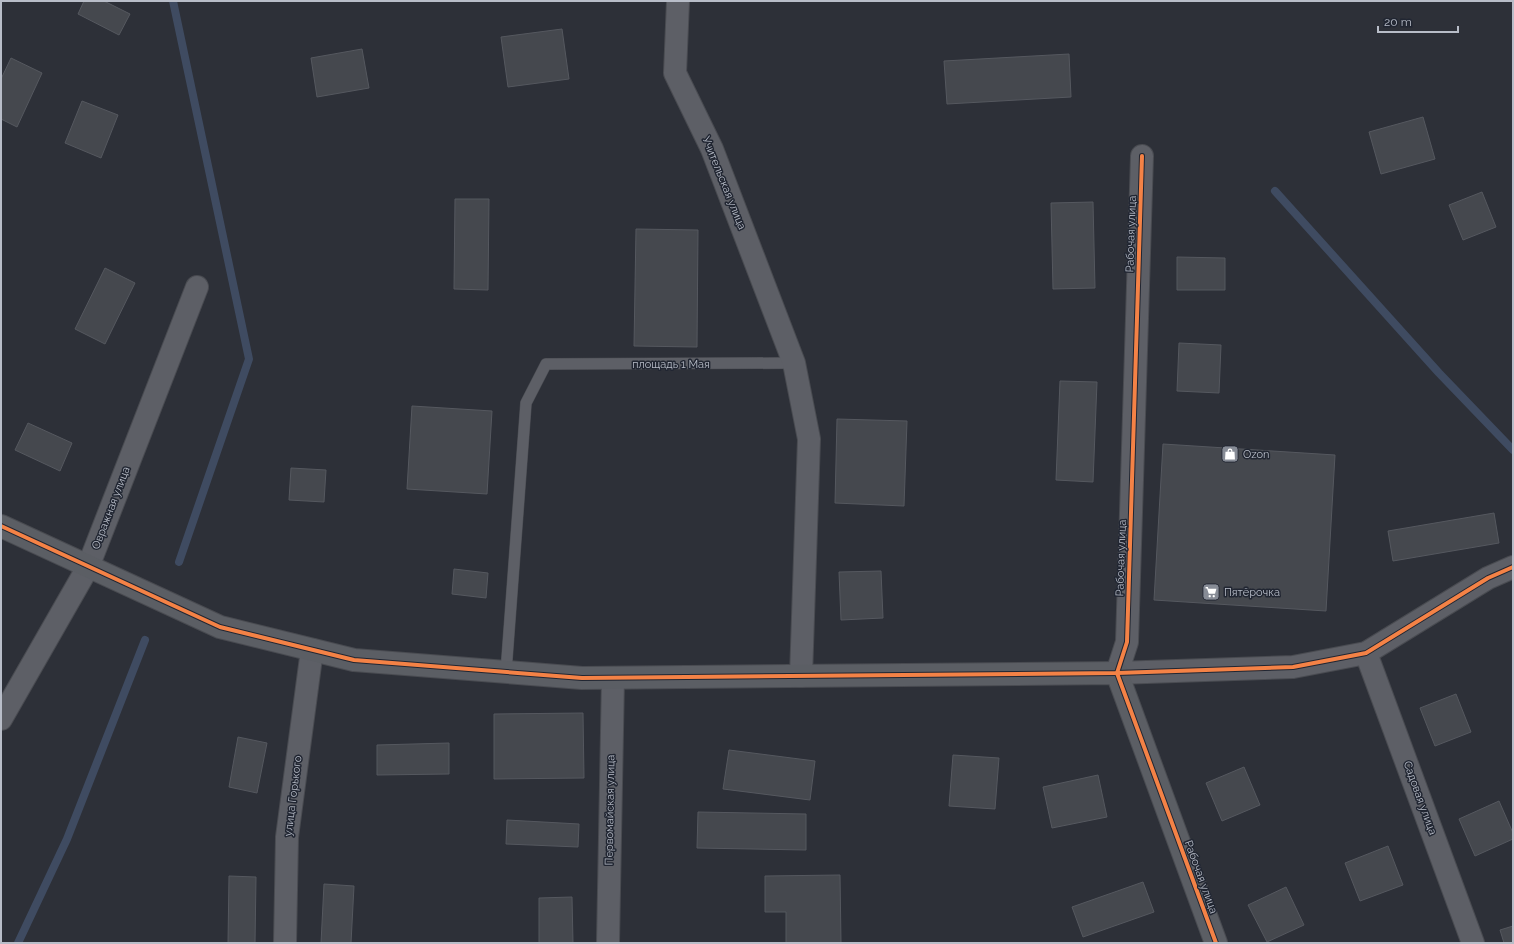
<svg xmlns="http://www.w3.org/2000/svg" width="1514" height="944" viewBox="0 0 1514 944" font-family="Raleway,sans-serif">
<style>
.lines{fill:none;stroke-linecap:round;stroke-linejoin:round}
.stream{stroke:#3f4b61;stroke-width:8}
.building{fill:#45484e;stroke:#55585f}
.lane-casing{stroke:#494b51;stroke-width:12}
.street-casing{stroke:#494b51;stroke-width:24}
.secondary-casing{stroke:#494b51;stroke-width:24}
.lane{stroke:#5d5f66;stroke-width:11}
.street{stroke:#5d5f66;stroke-width:22}
.secondary{stroke:#5b5e64;stroke-width:22}
.cycleway-casing{stroke:#212632;stroke-width:6}
.cycleway{stroke:#f48246;stroke-width:4}
.labels{text-anchor:middle;dominant-baseline:central;stroke-width:3;stroke-linejoin:round;paint-order:stroke}
.street-label{font-size:11px;fill:#b8bdc8;stroke:#212632}
.poi-label{font-size:11px;fill:#b8bdc8;stroke:#212632;text-anchor:start}
</style>
<rect width="100%" height="100%" fill="#2d3038"/>
<g class="lines">
<g class="stream">
<path d="M 173,1 L 249,359 L 179,562"/>
<path d="M 1275,191 L 1439,373 L 1513,450"/>
<path d="M 18,943 L 67,839 L 145,640"/>
</g>
</g>
<g class="building">
<path d="M 84,1 L 104,1 L 130,14 L 119,35 L 78,14 Z"/>
<path d="M 562,29 L 569,79 L 508,87 L 501,37 Z"/>
<path d="M 362,49 L 369,88 L 317,97 L 311,58 Z"/>
<path d="M 1069,54 L 1071,97 L 947,104 L 944,61 Z"/>
<path d="M 11,58 L 42,73 L 17,127 L 1,119 L 1,79 Z"/>
<path d="M 82,101 L 118,115 L 101,158 L 65,143 Z"/>
<path d="M 1423,117 L 1435,159 L 1381,174 L 1369,132 Z"/>
<path d="M 1482,192 L 1496,227 L 1463,240 L 1449,205 Z"/>
<path d="M 455,199 L 489,199 L 488,290 L 454,289 Z"/>
<path d="M 1093,202 L 1095,288 L 1053,289 L 1051,203 Z"/>
<path d="M 636,229 L 698,230 L 697,347 L 634,346 Z"/>
<path d="M 1177,257 L 1225,258 L 1225,290 L 1177,290 Z"/>
<path d="M 105,268 L 135,283 L 105,344 L 75,329 Z"/>
<path d="M 1179,343 L 1221,345 L 1219,393 L 1177,391 Z"/>
<path d="M 1060,381 L 1097,382 L 1093,482 L 1056,480 Z"/>
<path d="M 412,406 L 492,411 L 487,494 L 407,489 Z"/>
<path d="M 837,419 L 907,421 L 904,506 L 835,503 Z"/>
<path d="M 28,423 L 72,443 L 60,471 L 15,450 Z"/>
<path d="M 1163,444 L 1335,455 L 1326,611 L 1154,600 Z"/>
<path d="M 291,468 L 326,470 L 324,502 L 289,500 Z"/>
<path d="M 1494,513 L 1499,543 L 1393,561 L 1388,531 Z"/>
<path d="M 454,569 L 488,573 L 486,598 L 452,594 Z"/>
<path d="M 881,571 L 883,618 L 841,620 L 839,572 Z"/>
<path d="M 1456,694 L 1471,732 L 1435,746 L 1420,708 Z"/>
<path d="M 583,713 L 584,778 L 494,779 L 494,714 Z"/>
<path d="M 238,737 L 267,743 L 257,793 L 229,787 Z"/>
<path d="M 449,743 L 449,774 L 377,775 L 377,745 Z"/>
<path d="M 729,750 L 815,761 L 810,800 L 723,789 Z"/>
<path d="M 953,755 L 999,758 L 995,809 L 949,806 Z"/>
<path d="M 1244,767 L 1260,805 L 1222,821 L 1206,783 Z"/>
<path d="M 1098,775 L 1107,817 L 1052,828 L 1043,787 Z"/>
<path d="M 1499,801 L 1513,833 L 1513,839 L 1475,856 L 1459,819 Z"/>
<path d="M 698,812 L 806,814 L 806,850 L 697,848 Z"/>
<path d="M 507,820 L 579,824 L 578,847 L 506,844 Z"/>
<path d="M 1388,846 L 1403,885 L 1360,901 L 1345,863 Z"/>
<path d="M 840,875 L 841,943 L 786,943 L 786,912 L 765,912 L 765,876 Z"/>
<path d="M 229,876 L 256,877 L 255,943 L 228,943 Z"/>
<path d="M 1143,882 L 1154,912 L 1083,937 L 1072,907 Z"/>
<path d="M 324,884 L 354,886 L 351,943 L 321,943 Z"/>
<path d="M 1286,887 L 1304,925 L 1267,942 L 1248,905 Z"/>
<path d="M 572,897 L 573,943 L 539,943 L 539,898 Z"/>
<path d="M 1513,926 L 1513,943 L 1504,943 L 1500,930 Z"/>
</g>
<g class="lines">
<g class="lane-casing">
<path id="lane" d="M 506,672 L 526,403 L 546,364 L 794,363"/>
</g>
<g class="street-casing">
<g id="street">
<path d="M 678,1 L 675,73 L 712,149 L 794,363 L 809,439 L 801,676"/>
<path d="M 1142,156 L 1127,642 L 1117,673 L 1293,667 L 1366,653 L 1488,578 L 1513,567"/>
<path d="M 1366,653 L 1473,943"/>
<path d="M 1,719 L 88,567 L 197,287"/>
<path d="M 285,943 L 287,837 L 312,650"/>
<path d="M 608,943 L 613,678"/>
</g>
</g>
<g class="secondary-casing">
<path id="secondary" d="M 1,526 L 220,627 L 354,660 L 582,678 L 1117,673 L 1216,943"/>
</g>
<use href="#lane" class="lane"/>
<use href="#street" class="street"/>
<use href="#secondary" class="secondary"/>
<g class="cycleway-casing">
<g id="cycleway">
<path d="M 1142,156 L 1127,642 L 1117,673 L 1216,943"/>
<path d="M 1,526 L 220,627 L 354,660 L 582,678 L 1117,673 L 1293,667 L 1366,653 L 1488,578 L 1513,567"/>
</g>
</g>
<use href="#cycleway" class="cycleway"/>
</g>
<defs>
<g id="shop-square" transform="scale(0.9)"><rect x="-9" y="-9" width="18" height="18" rx="4" fill="#878c96" stroke="#212632"/><path d="M-5-2.5h2.3a2.7 3.5 0 0 1 5.4 0H5L5.5 6h-11ZM-1.5-2.5h3a1.5 2.3 0 0 0-3 0Z" fill="#fff"/></g>
<g id="supermarket-square" transform="scale(0.9)"><rect x="-9" y="-9" width="18" height="18" rx="4" fill="#878c96" stroke="#212632"/><path d="M-6-5.5h2.5l.6 2H6L4.5 2H-2.5L-4.4-4H-6ZM-1.5 3.2a1.3 1.3 0 1 0 .1 0ZM3 3.2a1.3 1.3 0 1 0 .1 0Z" fill="#fff"/></g>
</defs>
<g fill-rule="evenodd">
<use href="#shop-square" x="1230" y="454"/>
<use href="#supermarket-square" x="1211" y="592"/>
</g>
<g class="labels">
<g class="street-label">
<text transform="translate(724 183) rotate(68)">Учительская улица</text>
<text transform="translate(1131 234) rotate(-88)">Рабочая улица</text>
<text x="671" y="364">площадь 1 Мая</text>
<text transform="translate(111 508) rotate(-69)">Овражная улица</text>
<text transform="translate(1121 558) rotate(-88)">Рабочая улица</text>
<text transform="translate(293 796) rotate(-83)">улица Горького</text>
<text transform="translate(1420 798) rotate(70)">Садовая улица</text>
<text transform="translate(610 810) rotate(-89)">Первомайская улица</text>
<text transform="translate(1201 877) rotate(70)">Рабочая улица</text>
</g>
<g class="poi-label">
<text x="1243" y="454">Ozon</text>
<text x="1224" y="592">Пятёрочка</text>
</g>
</g>
<rect width="1514" height="944" fill="none" stroke="#b8bdc8" stroke-width="4"/>
<path d="M1378 26v6h80v-6" fill="none" stroke="#b8bdc8" stroke-width="2"/>
<text x="1384" y="26" font-size="12" fill="#b8bdc8" stroke="#212632" stroke-width="3" paint-order="stroke">20 m</text>
</svg>
